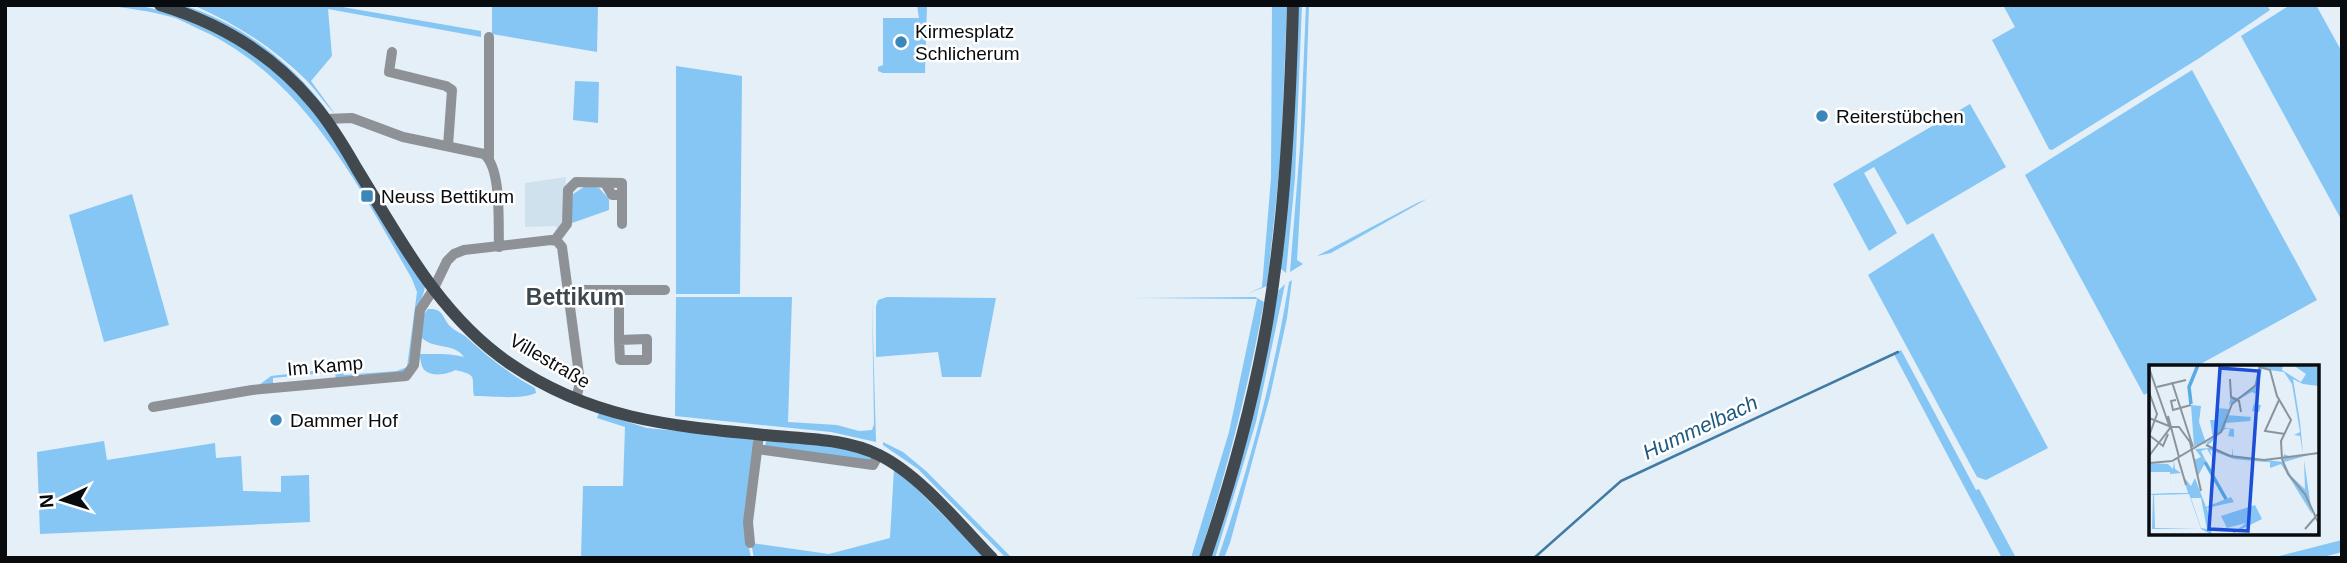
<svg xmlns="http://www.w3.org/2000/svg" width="2347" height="563" viewBox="0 0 2347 563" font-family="Helvetica,sans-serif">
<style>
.built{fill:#d0e1ee}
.green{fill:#86c6f4}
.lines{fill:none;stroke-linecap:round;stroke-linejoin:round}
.stream{stroke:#417ba3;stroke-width:2.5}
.minor{stroke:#8e9296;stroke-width:10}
.major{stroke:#41494f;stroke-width:12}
.poi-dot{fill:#3b87ba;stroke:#fff;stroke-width:2.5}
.labels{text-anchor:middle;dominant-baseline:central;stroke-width:5;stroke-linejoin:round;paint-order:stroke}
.poi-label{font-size:19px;fill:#080c0f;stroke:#fff;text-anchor:start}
.street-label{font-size:19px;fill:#080c0f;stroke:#fff}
.water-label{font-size:21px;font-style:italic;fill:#1f5a80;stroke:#fff}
.quarter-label{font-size:23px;font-weight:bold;fill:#3e474e;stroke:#fff}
.inset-river{fill:none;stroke:#5aabe3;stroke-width:3.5}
.inset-road{fill:none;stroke:#8c949b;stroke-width:2}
.view{fill:#1d4ed8;fill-opacity:0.15;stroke:#1d4ed8;stroke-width:3.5}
.inset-edge{fill:none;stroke:#080c0f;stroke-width:3.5}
</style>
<rect width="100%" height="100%" fill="#e4eff8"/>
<path class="built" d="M 566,177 L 564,226 L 557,230 L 556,226 L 525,227 L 525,183 Z"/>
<g class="green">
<path d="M 103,5 L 138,5 L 174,14 L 239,43 L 275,71 L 318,115 L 425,286 C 424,296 418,304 416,314 C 413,335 415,353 407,372 L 336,380 L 335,372 L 273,378 L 273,386 L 259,385 L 271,376 L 339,368 L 344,375 L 397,371 L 407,367 L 417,292 L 412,279 C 358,185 305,78 201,30 C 192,26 182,20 172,17 C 150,11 126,8 103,5 Z"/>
<path d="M 182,5 C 240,22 294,64 329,113 L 309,91 L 181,7 Z"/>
<path d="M 193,5 L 331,5 L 481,31 L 481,37 L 328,9 L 332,56 L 311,81 L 335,114 C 325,104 317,91 307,81 C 273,47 236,24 193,5 Z"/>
<path d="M 492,5 L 598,5 L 597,52 L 492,34 Z"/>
<path d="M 917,5 L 927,5 L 925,73 L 883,73 L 878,71 L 878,67 L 883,65 L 883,18 L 919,18 Z"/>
<path d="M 1272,5 L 1287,5 L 1281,155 L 1267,286 L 1247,294 L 1262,287 L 1271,178 Z"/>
<path d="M 1298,5 L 1302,5 L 1295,178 L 1286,273 L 1280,268 Z"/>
<path d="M 1306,5 L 1309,5 L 1305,121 L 1297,260 L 1303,264 L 1290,272 L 1300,147 Z"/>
<path d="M 2003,5 L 2267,5 L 2270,10 L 2201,57 L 2052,150 L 2049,149 L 1992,40 L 2015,27 Z"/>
<path d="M 2290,5 L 2316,5 L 2342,52 L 2342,221 L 2241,36 Z"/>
<path d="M 676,66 L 742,76 L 740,294 L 676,294 Z"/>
<path d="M 2192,70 L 2317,300 L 2195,367 L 2151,367 L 2151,391 L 2144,395 L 2025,175 Z"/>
<path d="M 575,81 L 599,82 L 598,123 L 573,120 Z"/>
<path d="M 1970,104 L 2006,167 L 1907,225 L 1874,167 L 1864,173 L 1897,233 L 1869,251 L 1833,184 Z"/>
<path d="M 587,185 L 599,188 L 609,199 L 609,210 L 572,223 L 571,208 L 573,194 Z"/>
<path d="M 132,194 L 169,325 L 104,342 L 69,215 Z"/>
<path d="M 1427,199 L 1331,253 L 1317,256 L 1417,203 Z"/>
<path d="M 1933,233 L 2048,448 L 1986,480 L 1977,477 L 1868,275 Z"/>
<path d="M 1292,280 L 1287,318 L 1270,396 L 1230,543 L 1224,558 L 1218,558 C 1249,468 1274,375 1289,282 Z"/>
<path d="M 1285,284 L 1256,422 L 1215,558 L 1210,558 L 1278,291 Z"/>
<path d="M 676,297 L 792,297 L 788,422 L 837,425 L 859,431 L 872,430 L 874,424 L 872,300 L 876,442 L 831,432 L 675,416 Z"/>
<path d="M 887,297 L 996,298 L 981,377 L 942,377 L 938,352 L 876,357 L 876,306 L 878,300 Z"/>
<path d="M 1255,297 L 1264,302 C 1248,389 1226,474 1199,558 L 1191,558 L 1229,432 L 1257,299 L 1135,298 Z"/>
<path d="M 428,309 C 445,308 442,319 451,327 C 455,331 461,333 465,336 C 487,356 509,374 535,388 L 536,393 C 521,400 491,396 474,396 C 471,377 479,375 455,370 C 447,375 426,378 422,366 C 420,362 421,358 419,354 C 434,354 451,353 464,357 C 453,341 429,351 419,334 L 424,314 Z"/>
<path d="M 1901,350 L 1976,490 L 1979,489 L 2016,558 L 2002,558 L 1894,354 Z"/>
<path d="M 599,413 L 647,428 L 751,438 L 754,441 L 745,527 L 751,558 L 581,558 L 583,486 L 623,486 L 625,427 L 597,418 Z"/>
<path d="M 104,441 L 107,460 L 215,443 L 216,458 L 241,456 L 243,491 L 281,492 L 281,476 L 309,475 L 310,522 L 40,534 L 37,452 Z"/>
<path d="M 766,441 L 834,446 L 873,457 L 870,461 L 765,446 Z"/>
<path d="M 883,442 L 903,452 L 926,471 L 1012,558 L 1006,558 L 918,469 L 883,445 Z"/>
<path d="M 894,468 L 908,480 L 986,558 L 754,558 L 751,543 L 829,554 L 890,538 Z"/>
<path d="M 2342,540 L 2342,552 L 2320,558 L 2271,558 Z"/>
</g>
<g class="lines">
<path class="stream" d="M 1534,558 L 1621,481 L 1898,352"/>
<g class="minor">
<path d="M 489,37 L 489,158"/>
<path d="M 392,52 L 389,72 L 446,86 L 452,90 L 448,146"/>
<path d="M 326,119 L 352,118 L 403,137 L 484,154 C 502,169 498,223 499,247"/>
<path d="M 605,183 L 612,195 L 622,195"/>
<path d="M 555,240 L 567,224 L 568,190 L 576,182 L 622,183 L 622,224"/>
<path d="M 569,290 L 665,290"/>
<path d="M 619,290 L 619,340 L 647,339 L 647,360 L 620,360 L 619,340"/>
<path d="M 153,407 L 252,390 L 406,376 L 414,365 L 420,310 L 433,290 L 447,261 L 454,254 L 464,250 L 551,240 L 557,241 L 562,247 L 580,382 L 576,400"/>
<path d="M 757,449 L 873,465 L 879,454"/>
<path d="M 750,543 L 748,522 L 759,435"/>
</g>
<g class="major">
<path d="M 160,5 C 220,23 273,55 313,103 C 330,123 344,146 357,169 C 400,239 439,315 509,363 C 590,419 670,426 765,435 C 803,439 845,438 879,455 C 920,475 960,525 992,558"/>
<path d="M 1205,558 C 1232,479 1254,399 1268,317 C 1285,214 1290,110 1293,5"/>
</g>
</g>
<g class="poi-dot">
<circle cx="901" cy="42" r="7"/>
<circle cx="1822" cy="116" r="7"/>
<rect x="360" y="189" width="14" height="14" rx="3.5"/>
<circle cx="276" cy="420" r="7"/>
</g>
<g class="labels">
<g class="poi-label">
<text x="915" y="31">Kirmesplatz<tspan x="915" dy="22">Schlicherum</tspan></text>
<text x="1836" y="116">Reiterstübchen</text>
<text x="381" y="196">Neuss Bettikum</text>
<text x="290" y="420">Dammer Hof</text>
</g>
<g class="street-label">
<text transform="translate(550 361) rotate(30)">Villestraße</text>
<text transform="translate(325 366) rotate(-5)">Im Kamp</text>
</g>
<g class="water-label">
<text transform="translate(1700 427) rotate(-25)">Hummelbach</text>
</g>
<g class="quarter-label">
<text x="575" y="297">Bettikum</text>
</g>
</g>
<g transform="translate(2149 365)">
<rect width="170" height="170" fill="#e4eff8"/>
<path d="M 110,0 L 134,0 L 133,5 L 152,17 L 157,9 L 144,0 L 170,2 L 170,21 L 154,19 L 144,14 L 151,57 L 154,89 L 151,71 L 145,70 L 151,67 L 143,19 L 135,7 L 113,4 L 105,39 L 112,40 L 110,47 L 103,46 L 107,29 L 103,27 L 80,40 L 82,31 L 88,33 L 105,22 ZM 42,40 L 52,41 L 50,57 L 57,78 L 64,73 L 61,55 L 66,55 L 67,43 L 80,44 L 78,50 L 102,52 L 101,56 L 77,58 L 76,63 L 85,64 L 85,72 L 79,71 L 81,64 L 76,64 L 59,80 L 71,87 L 83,90 L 84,82 L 84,91 L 134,97 L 135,89 L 142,92 L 170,87 L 135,97 L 142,111 L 156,124 L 155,95 L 163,149 L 132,99 L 121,103 L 121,97 L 116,97 L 120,107 L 116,97 L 85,94 L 61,85 L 63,92 L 58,84 L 52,86 L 57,96 L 49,111 L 45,95 L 52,92 L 46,84 L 61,83 L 58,80 L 58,78 L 45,81 ZM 25,96 L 26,104 L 32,108 L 21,109 L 22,128 L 39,128 L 34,111 L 42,121 L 46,113 L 57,142 L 82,132 L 85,137 L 58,143 L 63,170 L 52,164 L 40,129 L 5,130 L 6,163 L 51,164 L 3,164 L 4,130 L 0,129 L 22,128 L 21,107 L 0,107 L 0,98 L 19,99 L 24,104 ZM 42,133 L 52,133 L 58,164 L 52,163 ZM 106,140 L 113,154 L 81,170 L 97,158 L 78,163 L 72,151 Z" fill="#86c6f4" fill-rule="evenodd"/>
<path class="inset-river" d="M 42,39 L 40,22 L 49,0M 56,97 L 77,134"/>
<path class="inset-road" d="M 111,2 L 121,5 L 128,31 L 142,55 L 132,76 L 133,94 L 139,109 L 156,129 L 169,157 L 169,170M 0,3 L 21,63 L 0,91M 81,14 L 82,32 L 90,36 L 92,47M 23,17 L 44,82M 8,22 L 37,15M 0,27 L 8,49 L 0,71M 27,35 L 22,36 L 24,45 L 42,40M 130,35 L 116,66 L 136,69M 19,51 L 30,92M 0,53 L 20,61M 21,62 L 30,62 L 41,77 L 52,126M 0,70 L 14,81 L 19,69M 57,80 L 81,91 L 115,95 L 170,88M 29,93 L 37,120M 0,98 L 23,96 L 72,67 L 83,39 L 107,20 L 111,0M 156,164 L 170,148"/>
<path class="view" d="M 71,3 L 110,6 L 99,166 L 60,164 Z"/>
<rect width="170" height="170" class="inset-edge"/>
</g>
<rect width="2347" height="563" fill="none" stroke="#080c0f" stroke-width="14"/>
<g transform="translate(63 500) rotate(266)" stroke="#ffffff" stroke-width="5" paint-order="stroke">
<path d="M0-5L12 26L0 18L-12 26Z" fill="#080c0f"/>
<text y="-10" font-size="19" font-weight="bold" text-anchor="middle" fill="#080c0f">N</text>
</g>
</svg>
